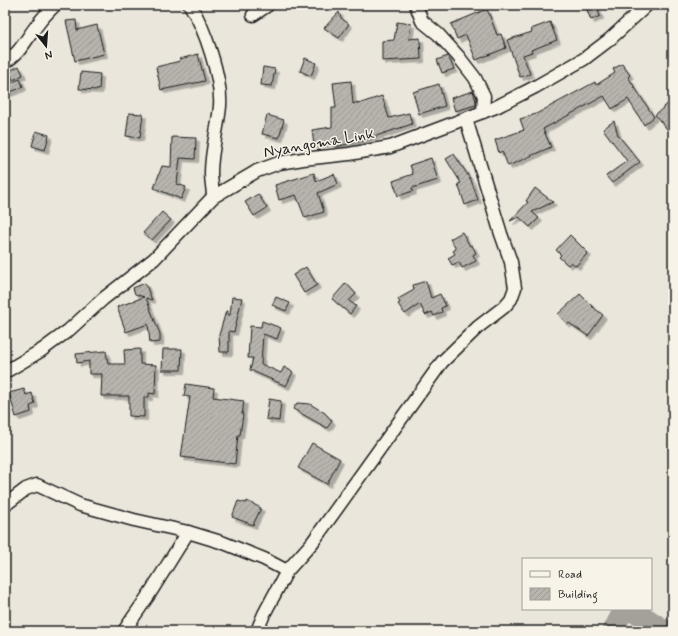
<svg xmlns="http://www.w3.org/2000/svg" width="678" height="636" viewBox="0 0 678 636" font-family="Mynerve,sans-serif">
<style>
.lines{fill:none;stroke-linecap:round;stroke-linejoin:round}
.river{stroke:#a3a19a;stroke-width:21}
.building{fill:url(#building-hatch);stroke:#1c1c1c;filter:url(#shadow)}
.minor-casing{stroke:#1c1c1c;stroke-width:15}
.minor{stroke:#f7f3e8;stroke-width:12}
.labels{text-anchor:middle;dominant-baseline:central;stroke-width:3;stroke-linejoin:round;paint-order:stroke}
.street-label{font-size:16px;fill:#1c1c1c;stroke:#f7f3e8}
</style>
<defs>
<pattern id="building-hatch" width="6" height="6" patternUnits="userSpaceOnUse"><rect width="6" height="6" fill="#b6b4ac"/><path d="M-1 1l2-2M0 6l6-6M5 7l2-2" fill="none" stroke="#9c9a93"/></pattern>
<filter id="shadow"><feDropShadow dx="3.5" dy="3.5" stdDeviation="0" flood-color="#0004"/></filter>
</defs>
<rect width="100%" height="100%" fill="#eae6dc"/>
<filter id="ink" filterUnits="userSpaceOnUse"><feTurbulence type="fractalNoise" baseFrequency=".025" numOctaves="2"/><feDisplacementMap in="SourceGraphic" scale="8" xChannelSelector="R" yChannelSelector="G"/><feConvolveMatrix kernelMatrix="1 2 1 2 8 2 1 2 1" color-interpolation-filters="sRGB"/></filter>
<g filter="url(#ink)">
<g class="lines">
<path class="river" d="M 613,631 L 624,609 L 643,616 L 666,631"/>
</g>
<g class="building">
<path d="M 585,5 L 596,5 L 600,16 L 591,20 Z"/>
<path d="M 487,9 L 497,35 L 501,34 L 506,48 L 476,60 L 466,35 L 457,39 L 451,24 Z"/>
<path d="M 339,12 L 341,18 L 349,24 L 339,38 L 324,28 Z"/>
<path d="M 76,20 L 77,30 L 97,25 L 104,54 L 75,61 L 66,21 Z"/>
<path d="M 397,22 L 411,24 L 409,39 L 420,38 L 421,59 L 382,61 L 382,41 L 394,40 Z"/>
<path d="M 550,22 L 557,40 L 531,50 L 532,52 L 523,55 L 530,74 L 520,77 L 507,40 L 532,32 L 531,29 Z"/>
<path d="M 198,54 L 205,81 L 161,90 L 156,67 L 180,61 L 180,59 Z"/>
<path d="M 448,56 L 454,69 L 442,73 L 437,60 Z"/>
<path d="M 305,58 L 316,63 L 311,76 L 300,71 Z"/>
<path d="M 622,64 L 630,75 L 628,77 L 654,117 L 644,125 L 628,99 L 612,109 L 604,96 L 543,129 L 551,147 L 508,166 L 502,151 L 499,153 L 495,140 L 524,130 L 520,119 L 536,114 L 595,82 L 596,85 L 615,73 L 613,69 Z"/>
<path d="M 19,66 L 23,75 L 13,80 L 9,71 Z"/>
<path d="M 263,67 L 275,69 L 272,86 L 261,85 Z"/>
<path d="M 81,72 L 100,74 L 99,90 L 79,89 Z"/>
<path d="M 20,79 L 23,87 L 8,93 L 5,85 Z"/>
<path d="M 351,81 L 353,104 L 358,102 L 358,104 L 382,96 L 389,118 L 409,113 L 412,124 L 367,139 L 367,140 L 334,147 L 333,142 L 314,145 L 312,130 L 332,127 L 332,108 L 336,108 L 333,83 Z"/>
<path d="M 439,84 L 445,106 L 419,114 L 413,92 Z"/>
<path d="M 473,91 L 476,101 L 476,105 L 455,111 L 451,98 Z"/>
<path d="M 673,99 L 673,136 L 655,115 Z"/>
<path d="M 129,113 L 143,114 L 140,138 L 126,136 Z"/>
<path d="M 267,115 L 284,120 L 279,138 L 262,134 Z"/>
<path d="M 614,121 L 618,135 L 640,162 L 612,183 L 606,176 L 627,161 L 603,129 Z"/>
<path d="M 36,131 L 49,135 L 45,150 L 32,146 Z"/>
<path d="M 172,137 L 196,138 L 195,159 L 180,158 L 177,184 L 186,187 L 181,199 L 154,188 L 162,166 L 171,167 Z"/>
<path d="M 454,154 L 471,180 L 478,200 L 465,205 L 458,184 L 461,183 L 446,159 Z"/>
<path d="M 431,158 L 438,180 L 412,188 L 413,191 L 398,196 L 393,181 L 413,174 L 410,165 Z"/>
<path d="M 314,173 L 316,181 L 334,174 L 338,184 L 318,193 L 324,212 L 305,218 L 296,195 L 279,200 L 275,185 Z"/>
<path d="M 535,188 L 553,202 L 532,212 L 539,218 L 530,227 L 519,217 L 510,221 L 528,202 L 526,201 Z"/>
<path d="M 258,194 L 267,208 L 254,216 L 245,202 Z"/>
<path d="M 162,212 L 171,220 L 152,240 L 143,233 Z"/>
<path d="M 462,232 L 470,246 L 472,245 L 476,253 L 473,255 L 476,261 L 462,268 L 459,262 L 452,265 L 448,258 L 455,254 L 453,251 L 456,249 L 450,239 Z"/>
<path d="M 570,235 L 588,253 L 576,266 L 571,262 L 568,265 L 559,257 L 561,255 L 556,250 Z"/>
<path d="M 306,267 L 317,285 L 304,293 L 293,275 Z"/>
<path d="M 426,281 L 431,298 L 440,294 L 446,306 L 441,308 L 442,312 L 434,316 L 432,312 L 425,315 L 420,304 L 405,314 L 398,304 L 400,303 L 398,299 L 414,290 L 413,285 Z"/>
<path d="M 145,283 L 152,300 L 146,298 L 160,334 L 160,342 L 150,343 L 148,324 L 126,332 L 117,307 L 144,297 L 135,294 L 133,288 Z"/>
<path d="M 346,283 L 356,294 L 349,301 L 356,306 L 350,314 L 332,299 Z"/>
<path d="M 580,294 L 593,307 L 603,315 L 588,336 L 569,323 L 567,324 L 558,314 Z"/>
<path d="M 232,297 L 242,298 L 234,332 L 229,331 L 229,352 L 220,352 L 219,335 L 226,311 L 228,311 L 228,315 L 230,315 Z"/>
<path d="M 276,297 L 290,303 L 286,311 L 272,305 Z"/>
<path d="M 262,321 L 281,328 L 277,339 L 263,334 L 261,364 L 281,373 L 284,367 L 293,372 L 286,386 L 250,370 L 253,358 L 248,358 L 250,326 L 261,327 Z"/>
<path d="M 140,349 L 140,364 L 156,365 L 155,394 L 149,393 L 149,397 L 144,397 L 144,417 L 129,416 L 129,396 L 101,396 L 102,374 L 89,374 L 89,361 L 77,363 L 76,354 L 106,351 L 108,364 L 125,364 L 124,350 Z"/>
<path d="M 163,349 L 182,349 L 181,370 L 162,370 Z"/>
<path d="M 186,384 L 214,388 L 213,397 L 244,401 L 242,415 L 243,415 L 240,435 L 238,435 L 235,464 L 181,457 L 190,397 L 184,396 Z"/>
<path d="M 24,389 L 26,395 L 32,393 L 35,404 L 30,406 L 31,412 L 16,417 L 9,393 Z"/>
<path d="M 269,399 L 281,401 L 279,421 L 266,419 Z"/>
<path d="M 297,403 L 310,404 L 325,413 L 332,421 L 327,428 L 293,409 Z"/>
<path d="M 312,443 L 340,459 L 327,484 L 298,468 Z"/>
<path d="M 238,501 L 246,503 L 247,501 L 261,508 L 253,525 L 232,517 Z"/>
</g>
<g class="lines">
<g class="minor-casing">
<g id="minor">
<path d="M 190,5 C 205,28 222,79 220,106 C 218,129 211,150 211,173 C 211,181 213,189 213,197"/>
<path d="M 416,5 L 422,21 L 438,34 L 458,56 L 475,78 L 484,96 L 483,112"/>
<path d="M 253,15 L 268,5"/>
<path d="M 5,62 C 21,53 27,37 38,24 C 43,17 49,11 55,5"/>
<path d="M 5,372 L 42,350 L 69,330 L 103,299 L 154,259 L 213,197 L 257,171 L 279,163 L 303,159 L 349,154 L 390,147 L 496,107 L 535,87 L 584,59 L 609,40 L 647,5"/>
<path d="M 5,505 L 26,489 L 37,485 L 80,505 L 134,520 L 188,532 L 224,543 L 264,559 L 287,571"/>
<path d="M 124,631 L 150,593 L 188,532"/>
<path d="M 257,631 L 264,614 L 287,571 L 312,543 L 442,362 L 478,327 L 504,307 L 511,299 L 515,288 L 511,262 L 501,234 L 466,119"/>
</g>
</g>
<use href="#minor" class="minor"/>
</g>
</g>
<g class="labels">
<g class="street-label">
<text transform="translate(319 143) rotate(-10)">Nyangoma Link</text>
</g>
</g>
<rect width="678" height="636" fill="none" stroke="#f7f3e8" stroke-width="20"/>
<rect x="10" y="10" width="658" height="616" fill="none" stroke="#1c1c1c" stroke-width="1.5" filter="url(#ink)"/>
<rect x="522" y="558" width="130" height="52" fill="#f7f3e8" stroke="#9f9d96"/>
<rect x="530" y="571" width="20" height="6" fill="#f7f3e8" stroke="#9f9d96"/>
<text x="558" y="578" font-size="12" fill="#1c1c1c">Road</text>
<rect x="530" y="588" width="20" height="12" fill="url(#building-hatch)" stroke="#9f9d96"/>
<text x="558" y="598" font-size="12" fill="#1c1c1c">Building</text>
<g transform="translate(46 46) rotate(163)" stroke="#f7f3e8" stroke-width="3" paint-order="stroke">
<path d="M0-3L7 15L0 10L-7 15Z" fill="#1c1c1c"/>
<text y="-6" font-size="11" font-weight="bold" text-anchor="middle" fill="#1c1c1c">N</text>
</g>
</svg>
